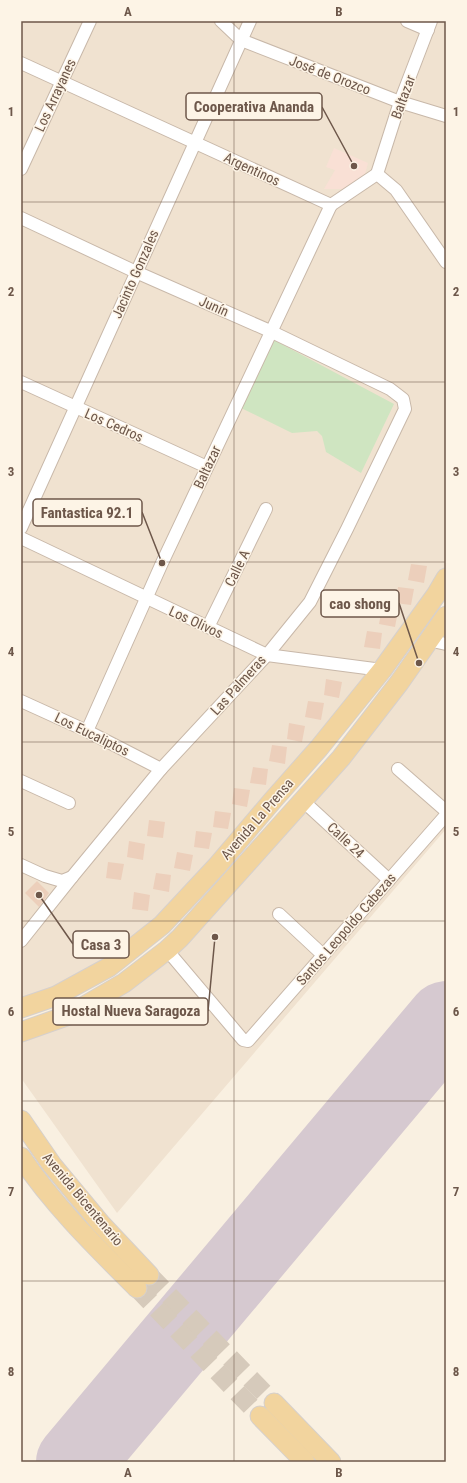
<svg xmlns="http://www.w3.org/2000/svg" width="467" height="1483" viewBox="0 0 467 1483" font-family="'Roboto Condensed',sans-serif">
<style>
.residential{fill:#f0e2d0}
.commercial{fill:#f9e0d5}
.green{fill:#cfe5c1}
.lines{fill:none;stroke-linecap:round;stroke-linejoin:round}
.runway{stroke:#d6c9d0;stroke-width:78}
.building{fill:#eccfbb}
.primary-tunnel{stroke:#d6cabb;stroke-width:19;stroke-dasharray:19 10;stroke-linecap:butt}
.minor-casing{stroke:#c8b8a9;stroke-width:14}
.primary-casing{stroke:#d6d0cc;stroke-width:21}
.minor{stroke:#fff;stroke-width:12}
.primary{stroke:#f2d49e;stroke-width:19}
.grid{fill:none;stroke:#6d574a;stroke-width:1;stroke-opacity:0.55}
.labels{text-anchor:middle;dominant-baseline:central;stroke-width:3;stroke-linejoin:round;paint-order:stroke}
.street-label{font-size:14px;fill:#6d574a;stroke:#fdf4e6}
.leader{fill:none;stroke:#6d574a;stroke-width:1.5}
.callout-dot{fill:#6d574a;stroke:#fdf4e6;stroke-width:1.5}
.callout{fill:#fdf4e6;stroke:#6d574a;stroke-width:1.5}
.callout-label{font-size:15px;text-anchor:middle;font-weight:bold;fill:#6d574a}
.neatline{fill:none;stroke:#6d574a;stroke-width:1.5}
.grid-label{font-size:13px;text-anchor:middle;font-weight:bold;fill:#6d574a}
</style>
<rect width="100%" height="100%" fill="#f9f0e1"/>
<g class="residential">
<path d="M 21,21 L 446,21 L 446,566 L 431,592 L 362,684 L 211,860 L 158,917 L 103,959 L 55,986 L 21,1000 Z"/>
<path d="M 446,631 L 446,829 L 117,1213 L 21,1078 L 21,1041 L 128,988 Z"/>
</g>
<path class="commercial" d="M 334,148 L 368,163 L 365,174 L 344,189 L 324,189 L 335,170 L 326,167 Z"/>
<path class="green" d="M 272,339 L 394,404 L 361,473 L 326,452 L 322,436 L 317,431 L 292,433 L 241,408 Z"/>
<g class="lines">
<path class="runway" d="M 75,1462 L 446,1020"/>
</g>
<g class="building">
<path d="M 411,564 L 427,566 L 424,583 L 408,580 Z"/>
<path d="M 398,587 L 414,589 L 411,605 L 395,603 Z"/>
<path d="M 382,608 L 398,611 L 395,627 L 379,624 Z"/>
<path d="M 367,631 L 382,633 L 380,649 L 364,647 Z"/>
<path d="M 326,679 L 342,682 L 339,698 L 324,695 Z"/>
<path d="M 308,701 L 324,703 L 321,720 L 305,717 Z"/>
<path d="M 289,723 L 305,726 L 302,742 L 287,739 Z"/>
<path d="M 272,745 L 287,747 L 285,764 L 269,761 Z"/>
<path d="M 253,767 L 268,769 L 266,785 L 250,783 Z"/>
<path d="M 234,788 L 250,790 L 247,807 L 232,804 Z"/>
<path d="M 215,811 L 231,813 L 228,829 L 213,827 Z"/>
<path d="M 149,820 L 165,822 L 163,838 L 147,836 Z"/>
<path d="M 196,831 L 212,833 L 209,849 L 194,847 Z"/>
<path d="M 129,841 L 145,844 L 143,860 L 127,857 Z"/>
<path d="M 177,852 L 193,855 L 190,871 L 174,868 Z"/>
<path d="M 108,862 L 124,864 L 121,880 L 106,878 Z"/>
<path d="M 156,873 L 171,875 L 169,892 L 153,889 Z"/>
<path d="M 37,881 L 49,893 L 39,907 L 25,893 Z"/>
<path d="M 134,892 L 150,895 L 148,911 L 132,909 Z"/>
</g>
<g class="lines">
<g class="primary-tunnel">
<path d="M 149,1275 L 274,1403"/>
<path d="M 137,1288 L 260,1416"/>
</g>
<g class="minor-casing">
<g id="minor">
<path d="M 221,21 L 241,40 L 400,102 L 446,116"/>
<path d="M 407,21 L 428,30"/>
<path d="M 21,63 L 331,205"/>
<path d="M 21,169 L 90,21"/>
<path d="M 377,174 L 400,102 L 431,21"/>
<path d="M 377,174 L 396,190 L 446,262"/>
<path d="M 331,205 L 377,174"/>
<path d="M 21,218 L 136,272 L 270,331 L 390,389 L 403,399 L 405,409 L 347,529 L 310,602 L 267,655 L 161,769 L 72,877 L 21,941"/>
<path d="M 21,382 L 207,467"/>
<path d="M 21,528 L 250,21"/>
<path d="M 21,538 L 267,655 L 382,670"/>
<path d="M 208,627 L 266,509"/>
<path d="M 428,640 L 446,644"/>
<path d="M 21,701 L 87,731 L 161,769"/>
<path d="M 87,731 L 162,563 L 331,205"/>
<path d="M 398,769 L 446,811"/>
<path d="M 21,781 L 69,803"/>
<path d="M 302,800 L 389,880"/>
<path d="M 21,865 L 45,876 L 62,881 L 72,877"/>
<path d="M 279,914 L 323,955"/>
<path d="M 167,950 L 243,1040 L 248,1041 L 446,815"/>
</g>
</g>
<g class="primary-casing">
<g id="primary">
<path d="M 21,1008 L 56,996 L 109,967 L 162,925 L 217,866 L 273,800 L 319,748 L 382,670 L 436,595 L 446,578"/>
<path d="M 21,1032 L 69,1015 L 124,983 L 167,950 L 180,938 L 341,758 L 399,683 L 446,616"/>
<path d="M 21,1120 L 52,1165 L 101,1224 L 149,1275"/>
<path d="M 21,1157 C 53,1205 96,1247 137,1288"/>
<path d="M 274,1403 L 331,1462"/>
<path d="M 260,1416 L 305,1462"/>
</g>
</g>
<use href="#minor" class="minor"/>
<use href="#primary" class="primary"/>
</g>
<path class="grid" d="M 234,21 L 234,1462M 21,202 L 446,202M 21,382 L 446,382M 21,562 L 446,562M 21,742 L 446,742M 21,921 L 446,921M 21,1101 L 446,1101M 21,1281 L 446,1281"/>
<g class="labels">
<g class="street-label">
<text transform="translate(330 75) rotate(21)">José de Orozco</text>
<text transform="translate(55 95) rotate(-65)">Los Arrayanes</text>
<text transform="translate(403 97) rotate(-70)">Baltazar</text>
<text transform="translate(252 169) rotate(25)">Argentinos</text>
<text transform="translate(135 274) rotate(-66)">Jacinto Gonzales</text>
<text transform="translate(214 306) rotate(24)">Junín</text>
<text transform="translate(114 425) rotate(24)">Los Cedros</text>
<text transform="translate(207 467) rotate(-65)">Baltazar</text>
<text transform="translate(237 568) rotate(-64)">Calle A</text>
<text transform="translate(196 622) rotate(25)">Los Olivos</text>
<text transform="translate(238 685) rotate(-48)">Las Palmeras</text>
<text transform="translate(92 734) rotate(26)">Los Eucaliptos</text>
<text transform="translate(257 819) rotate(-49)">Avenida La Prensa</text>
<text transform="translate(346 840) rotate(43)">Calle 24</text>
<text transform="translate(346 929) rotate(-49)">Santos Leopoldo Cabezas</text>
<text transform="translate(83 1199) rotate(50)">Avenida Bicentenario</text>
</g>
</g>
<path class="leader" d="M354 166L322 107M162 563L142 512M419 663L399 603M39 895L73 944M215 937L208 1011"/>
<g class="callout-dot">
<circle cx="354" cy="166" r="4"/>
<circle cx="162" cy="563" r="4"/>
<circle cx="419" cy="663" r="4"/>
<circle cx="39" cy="895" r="4"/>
<circle cx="215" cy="937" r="4"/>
</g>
<g class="callout">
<rect x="186" y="93" width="136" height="27" rx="4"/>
<rect x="33" y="499" width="109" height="27" rx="4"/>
<rect x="321" y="590" width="78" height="27" rx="4"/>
<rect x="73" y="931" width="56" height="27" rx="4"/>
<rect x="53" y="998" width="155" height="27" rx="4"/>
</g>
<g class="callout-label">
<text x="254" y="112">Cooperativa Ananda</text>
<text x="87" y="518">Fantastica 92.1</text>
<text x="360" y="609">cao shong</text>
<text x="101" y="950">Casa 3</text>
<text x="131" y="1016">Hostal Nueva Saragoza</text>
</g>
<rect width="467" height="1483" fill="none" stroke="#fdf4e6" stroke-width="44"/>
<rect x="22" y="22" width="423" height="1439" class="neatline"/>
<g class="grid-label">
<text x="128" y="16">A</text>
<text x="339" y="16">B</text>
<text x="11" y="116">1</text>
<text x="456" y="116">1</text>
<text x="11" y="296">2</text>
<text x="456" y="296">2</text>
<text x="11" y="476">3</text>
<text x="456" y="476">3</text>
<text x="11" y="656">4</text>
<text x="456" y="656">4</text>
<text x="11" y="836">5</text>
<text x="456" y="836">5</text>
<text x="11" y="1016">6</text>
<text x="456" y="1016">6</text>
<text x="11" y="1196">7</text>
<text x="456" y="1196">7</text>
<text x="11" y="1376">8</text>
<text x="456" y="1376">8</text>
<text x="128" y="1477">A</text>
<text x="339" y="1477">B</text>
</g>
</svg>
